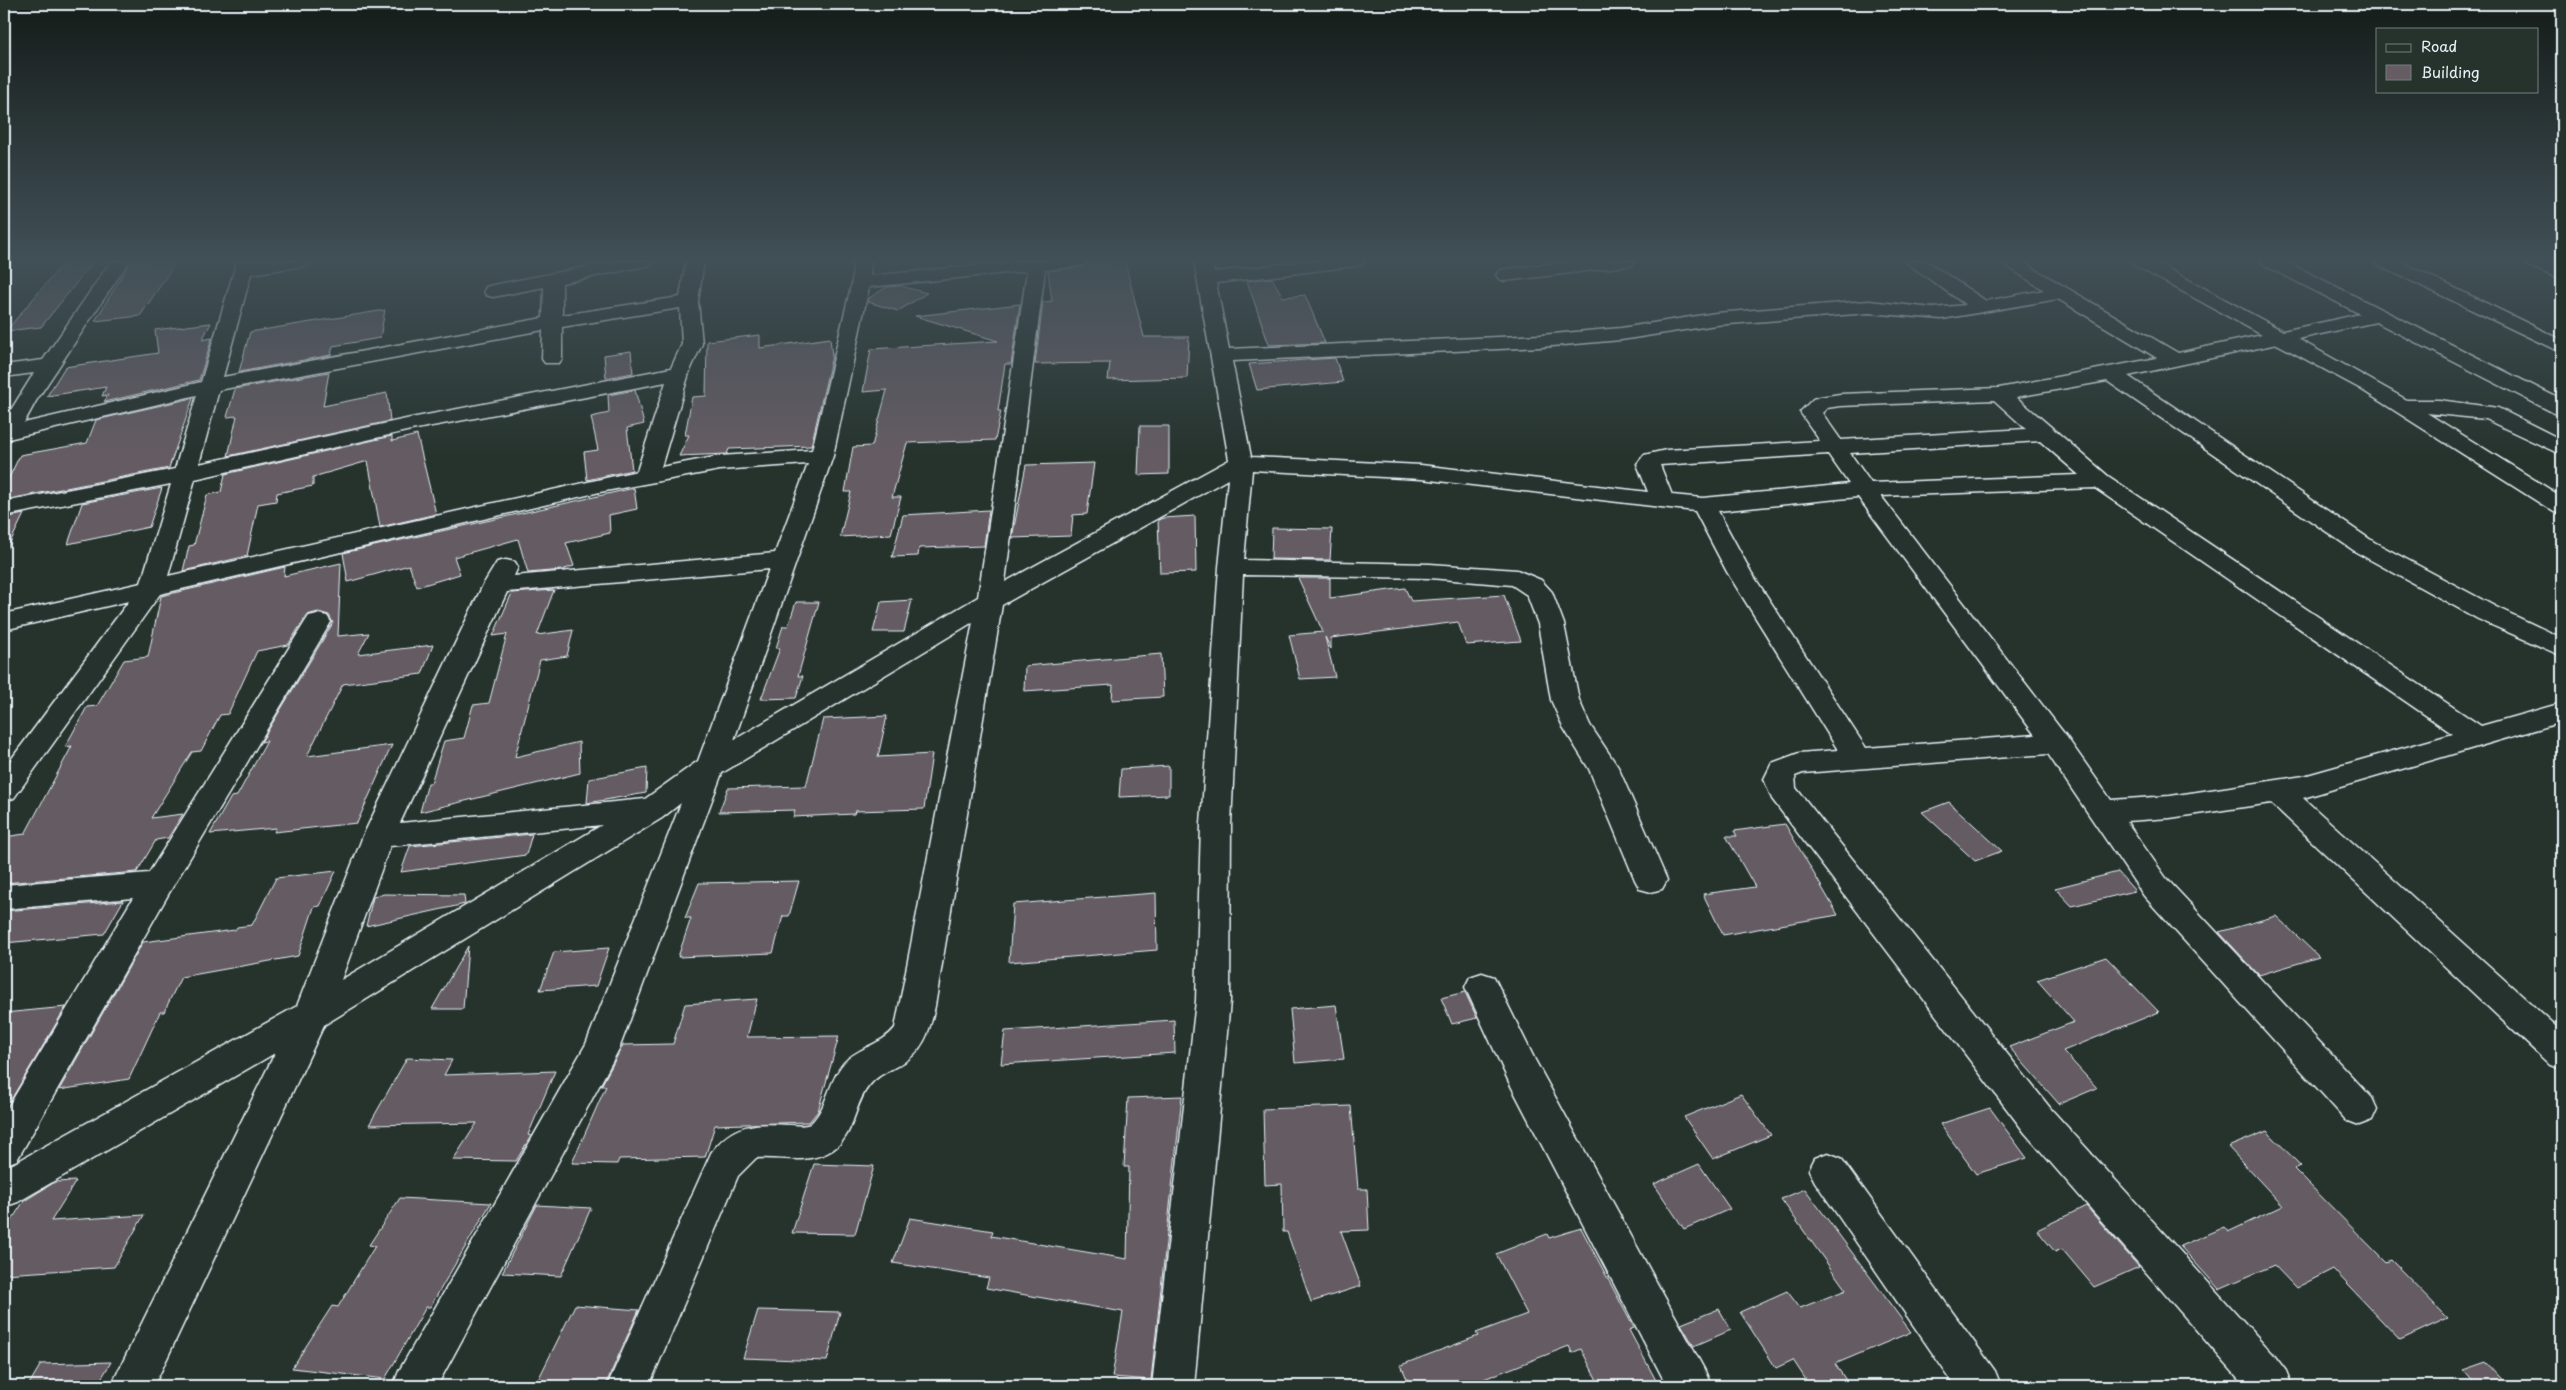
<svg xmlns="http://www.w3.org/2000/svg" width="2566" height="1390" viewBox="0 0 2566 1390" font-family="'Playpen Sans',sans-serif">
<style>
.building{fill:#655c64;stroke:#e8f1f8}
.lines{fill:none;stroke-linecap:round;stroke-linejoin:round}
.street-casing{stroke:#e8f1f8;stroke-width:3}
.street{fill:#26332d;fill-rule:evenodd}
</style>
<rect width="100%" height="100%" fill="#26332d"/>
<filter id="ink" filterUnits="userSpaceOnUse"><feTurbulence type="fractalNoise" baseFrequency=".02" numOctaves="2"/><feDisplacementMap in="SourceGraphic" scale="10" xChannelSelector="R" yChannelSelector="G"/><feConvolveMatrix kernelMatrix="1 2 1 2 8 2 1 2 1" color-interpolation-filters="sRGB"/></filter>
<g filter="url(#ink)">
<g class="building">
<path d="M 65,261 L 94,261 L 41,327 L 6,331 Z"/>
<path d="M 131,261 L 177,261 L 140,316 L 95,321 Z"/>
<path d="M 1125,262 L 1144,337 L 1189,337 L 1187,378 L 1108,380 L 1110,363 L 1035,364 L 1043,302 L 1052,301 L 1048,271 L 1084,267 L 1087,264 Z"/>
<path d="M 1272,278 L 1283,297 L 1305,295 L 1325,343 L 1269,345 L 1247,281 Z"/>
<path d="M 901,286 L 927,293 L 898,311 L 868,302 L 869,298 L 887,287 Z"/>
<path d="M 1020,304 L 1011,364 L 1005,364 L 998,411 L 1001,411 L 995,440 L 907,443 L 892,497 L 901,497 L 891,534 L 840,537 L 851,492 L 845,492 L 853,447 L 872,446 L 887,390 L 863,392 L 871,349 L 998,341 L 915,316 Z"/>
<path d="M 385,310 L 380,338 L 333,346 L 331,355 L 239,372 L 250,332 Z"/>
<path d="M 211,323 L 202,340 L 212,338 L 199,380 L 104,402 L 108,395 L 102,396 L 106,387 L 47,396 L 65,367 L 158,353 L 155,330 Z"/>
<path d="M 760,335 L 760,348 L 830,338 L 832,356 L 811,446 L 729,449 L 727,454 L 679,456 L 689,435 L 685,435 L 692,397 L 706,396 L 707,341 Z"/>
<path d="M 631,351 L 633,373 L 606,378 L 604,355 Z"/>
<path d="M 1335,358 L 1343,382 L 1257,390 L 1249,364 Z"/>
<path d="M 329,372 L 323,406 L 387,393 L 390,421 L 228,456 L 237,416 L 227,417 L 235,389 Z"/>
<path d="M 635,390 L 644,424 L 627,428 L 632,470 L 587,480 L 584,452 L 598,450 L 591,417 L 609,413 L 608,395 Z"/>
<path d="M 193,398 L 169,468 L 4,500 L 4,488 L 20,455 L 87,443 L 96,420 Z"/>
<path d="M 1140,426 L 1169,426 L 1169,474 L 1138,475 Z"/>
<path d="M 417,435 L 436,514 L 380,527 L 368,461 L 313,477 L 313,486 L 277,493 L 276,501 L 258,504 L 247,556 L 183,571 L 189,546 L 194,545 L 207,495 L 221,492 L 225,474 L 392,436 L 392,441 Z"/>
<path d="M 1094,463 L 1087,514 L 1073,515 L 1071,536 L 1012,538 L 1026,465 Z"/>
<path d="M 162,488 L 149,527 L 68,544 L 82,503 Z"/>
<path d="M 634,488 L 637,509 L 609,515 L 610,533 L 566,543 L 574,566 L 562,570 L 528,573 L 518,539 L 454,557 L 460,574 L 417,587 L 409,565 L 348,582 L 343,553 Z"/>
<path d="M 989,510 L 984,546 L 919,548 L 918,556 L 892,557 L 903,515 Z"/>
<path d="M 24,514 L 4,555 L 4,518 Z"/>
<path d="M 1195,516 L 1196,572 L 1160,573 L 1158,520 L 1163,518 Z"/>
<path d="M 1272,528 L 1332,529 L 1330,560 L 1271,559 Z"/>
<path d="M 341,563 L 338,636 L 369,633 L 358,654 L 433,645 L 422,674 L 343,684 L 307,756 L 392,745 L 357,823 L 274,832 L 276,828 L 210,834 L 231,797 L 237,796 L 267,741 L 261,742 L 333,623 L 329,615 L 318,612 L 307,615 L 288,645 L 257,651 L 228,714 L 220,715 L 201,751 L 192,752 L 151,818 L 183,814 L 168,838 L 156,840 L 137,872 L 4,883 L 4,837 L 25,834 L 72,746 L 65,747 L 87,707 L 97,706 L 124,660 L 148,657 L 161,596 L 285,567 L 284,576 Z"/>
<path d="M 1298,578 L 1330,578 L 1330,598 L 1405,588 L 1411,601 L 1504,595 L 1521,641 L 1466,645 L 1458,622 L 1331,638 L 1331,649 L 1325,637 L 1335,677 L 1300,679 L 1289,635 L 1323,632 Z"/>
<path d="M 554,590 L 537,635 L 573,630 L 567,656 L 540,660 L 515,757 L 579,742 L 580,773 L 420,812 L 428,783 L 431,783 L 444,741 L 464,738 L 473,705 L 489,703 L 507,634 L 493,636 L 512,593 Z"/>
<path d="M 912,600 L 904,632 L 873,632 L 881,602 Z"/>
<path d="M 796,602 L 819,602 L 798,676 L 803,676 L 796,698 L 761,699 L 780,648 L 776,648 L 783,626 L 788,626 Z"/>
<path d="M 1161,654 L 1163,697 L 1112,700 L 1113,685 L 1024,691 L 1025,666 Z"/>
<path d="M 887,716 L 878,757 L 932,754 L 924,809 L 855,811 L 854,814 L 793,817 L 795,810 L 719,812 L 728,788 L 806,786 L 823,719 Z"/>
<path d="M 1169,766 L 1169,795 L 1119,797 L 1121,769 Z"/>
<path d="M 647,768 L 646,793 L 587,803 L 589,779 Z"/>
<path d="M 1949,802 L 2002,851 L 1975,861 L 1922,812 Z"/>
<path d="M 1785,824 L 1838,915 L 1723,935 L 1703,894 L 1755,887 L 1726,836 L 1737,836 L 1734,831 Z"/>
<path d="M 532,834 L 526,855 L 401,872 L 410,846 Z"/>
<path d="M 336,871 L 320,906 L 314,907 L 298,956 L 181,977 L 164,1012 L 160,1012 L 129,1079 L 59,1090 L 143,942 L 235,930 L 237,927 L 252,925 L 276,878 Z"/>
<path d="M 2118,872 L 2135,891 L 2072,906 L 2055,888 Z"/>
<path d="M 799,881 L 789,916 L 783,916 L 773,953 L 678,957 L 691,918 L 685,918 L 699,883 Z"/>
<path d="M 1156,893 L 1157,950 L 1009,962 L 1013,904 Z"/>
<path d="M 384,894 L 464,895 L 465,904 L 366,926 L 373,897 Z"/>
<path d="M 123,901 L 104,934 L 4,943 L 4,911 Z"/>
<path d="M 2276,916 L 2319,957 L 2259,975 L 2219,932 Z"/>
<path d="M 468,946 L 463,1009 L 432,1009 Z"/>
<path d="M 609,948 L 596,986 L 540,990 L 554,952 Z"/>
<path d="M 2106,957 L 2159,1012 L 2063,1051 L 2097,1088 L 2059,1104 L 2009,1047 L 2074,1022 L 2037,980 Z"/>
<path d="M 1465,992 L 1477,1018 L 1452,1024 L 1441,998 Z"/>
<path d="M 757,999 L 747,1037 L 839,1036 L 818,1111 L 809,1122 L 715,1125 L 705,1157 L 619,1159 L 617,1164 L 572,1163 L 606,1086 L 601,1086 L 623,1045 L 673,1044 L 685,1004 Z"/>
<path d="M 1336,1005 L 1344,1059 L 1295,1063 L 1290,1009 Z"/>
<path d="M 66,1007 L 12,1098 L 4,1099 L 4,1013 Z"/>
<path d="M 1174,1020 L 1175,1053 L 1001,1064 L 1005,1031 Z"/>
<path d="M 407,1058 L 452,1060 L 444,1075 L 555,1071 L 528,1135 L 531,1136 L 516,1161 L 453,1160 L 477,1123 L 369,1125 Z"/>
<path d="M 1741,1094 L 1771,1135 L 1713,1159 L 1684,1117 Z"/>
<path d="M 1182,1096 L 1151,1380 L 1112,1377 L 1123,1312 L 986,1288 L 989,1278 L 893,1263 L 910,1218 L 993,1231 L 991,1236 L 1127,1259 L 1129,1167 L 1124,1167 L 1128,1098 Z"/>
<path d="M 1351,1106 L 1358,1189 L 1367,1189 L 1369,1230 L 1341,1231 L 1361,1286 L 1311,1302 L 1287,1232 L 1283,1232 L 1282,1184 L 1265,1185 L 1263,1109 Z"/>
<path d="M 1990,1108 L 2027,1158 L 1976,1174 L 1940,1124 Z"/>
<path d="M 2267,1131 L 2301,1166 L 2294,1169 L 2386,1262 L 2391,1260 L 2448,1318 L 2400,1340 L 2333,1269 L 2296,1288 L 2274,1265 L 2219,1289 L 2180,1246 L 2224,1227 L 2228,1232 L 2283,1206 L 2228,1147 Z"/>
<path d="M 814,1164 L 874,1166 L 855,1234 L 792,1233 Z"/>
<path d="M 1699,1164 L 1730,1209 L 1684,1229 L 1654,1184 Z"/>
<path d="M 76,1181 L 51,1221 L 144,1215 L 114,1267 L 4,1274 L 4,1232 L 24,1201 L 55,1182 Z"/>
<path d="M 1805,1189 L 1911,1332 L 1835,1364 L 1850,1386 L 1810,1386 L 1793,1360 L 1776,1368 L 1740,1312 L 1787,1291 L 1800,1308 L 1846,1290 L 1781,1199 Z"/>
<path d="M 400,1198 L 491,1203 L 430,1307 L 426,1307 L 385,1379 L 292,1368 L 332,1306 L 338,1307 L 375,1246 L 369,1245 Z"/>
<path d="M 537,1205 L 591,1208 L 561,1276 L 502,1273 Z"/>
<path d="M 2086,1206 L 2139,1267 L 2094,1287 L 2062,1249 L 2055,1252 L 2037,1230 Z"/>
<path d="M 1581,1228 L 1634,1328 L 1629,1330 L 1659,1386 L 1600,1386 L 1581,1349 L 1572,1353 L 1569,1346 L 1466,1386 L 1410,1386 L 1401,1365 L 1478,1336 L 1476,1333 L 1527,1314 L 1496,1254 L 1547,1234 L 1549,1238 Z"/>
<path d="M 575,1305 L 639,1310 L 605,1386 L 537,1382 Z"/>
<path d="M 1719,1309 L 1731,1330 L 1694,1346 L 1681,1324 Z"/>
<path d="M 758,1310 L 840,1312 L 827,1361 L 743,1358 Z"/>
<path d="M 111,1362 L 97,1386 L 28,1386 L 41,1364 Z"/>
<path d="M 2486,1362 L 2508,1386 L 2477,1386 L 2463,1370 Z"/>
</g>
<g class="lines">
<g class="street-casing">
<g id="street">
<path d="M 111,261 L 129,261 L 36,401 L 24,423 L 201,382 L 237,261 L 312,261 L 309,265 L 303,266 L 251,274 L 223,377 L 543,318 L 544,287 L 493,297 L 486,295 L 484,291 L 486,287 L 493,285 L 616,261 L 654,261 L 651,265 L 645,266 L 562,283 L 562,315 L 680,297 L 686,261 L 704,261 L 698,301 L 702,344 L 689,373 L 661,467 L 720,456 L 812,450 L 852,282 L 853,261 L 871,261 L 870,276 L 1018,261 L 1087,261 L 1084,265 L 1045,270 L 1005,582 L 1229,460 L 1194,261 L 1212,261 L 1214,272 L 1307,261 L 1364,261 L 1361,265 L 1355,266 L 1216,283 L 1229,349 L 1541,335 L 1621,328 L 1716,313 L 1869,301 L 1933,308 L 1966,305 L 1904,261 L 1926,261 L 1986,301 L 2044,290 L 1999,261 L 2021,261 L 2178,353 L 2262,335 L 2134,265 L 2131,261 L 2154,261 L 2283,331 L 2360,314 L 2264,265 L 2261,261 L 2285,261 L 2562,400 L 2562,414 L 2554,413 L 2376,322 L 2298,339 L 2407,400 L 2439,400 L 2498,408 L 2562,440 L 2562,455 L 2485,419 L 2427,413 L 2562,497 L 2562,514 L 2554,512 L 2359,388 L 2277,344 L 2128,376 L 2374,542 L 2496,607 L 2562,638 L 2562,656 L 2478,619 L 2356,552 L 2107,381 L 2016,397 L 2108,476 L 2481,726 L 2562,703 L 2562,722 L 2303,798 L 2562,1032 L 2562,1069 L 2550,1065 L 2271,803 L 2170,818 L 2126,821 L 2166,878 L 2372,1098 L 2377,1109 L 2372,1120 L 2359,1125 L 2346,1120 L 2144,896 L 2048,754 L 1803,773 L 1795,776 L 1796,788 L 2051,1109 L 2273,1354 L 2286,1371 L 2292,1386 L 2245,1386 L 2025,1133 L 1772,799 L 1764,779 L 1772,763 L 1799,753 L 1838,750 L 1727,572 L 1695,511 L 1421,479 L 1252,470 L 1244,560 L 1430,564 L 1517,570 L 1541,580 L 1552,592 L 1564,624 L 1579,700 L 1590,725 L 1618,767 L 1667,880 L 1662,889 L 1651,892 L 1640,889 L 1635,880 L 1589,769 L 1563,727 L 1551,700 L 1538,624 L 1527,595 L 1512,585 L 1430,578 L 1243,575 L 1231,824 L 1230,1001 L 1194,1386 L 1152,1386 L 1196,1001 L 1201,824 L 1219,567 L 1228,479 L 1002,605 L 935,1006 C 930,1031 923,1053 899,1065 C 888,1071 876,1076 868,1087 C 852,1108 855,1140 827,1153 C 804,1164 780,1156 756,1158 L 738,1176 L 649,1386 L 607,1386 L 711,1153 C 732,1124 754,1123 787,1125 C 795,1125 804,1127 810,1124 C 828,1108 828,1081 844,1063 C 858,1047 882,1045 895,1028 L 973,622 L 722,773 L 619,1049 L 437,1386 L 393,1386 L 399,1371 L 586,1044 L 681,803 L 662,818 L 324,1025 L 154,1386 L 111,1386 L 275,1053 L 18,1202 L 4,1207 L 4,1169 L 297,1006 L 363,836 L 483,585 L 497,562 L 506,560 L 515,562 L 518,567 L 514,576 L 775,553 L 808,464 L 720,470 L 600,492 L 160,594 L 14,798 L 4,801 L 4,769 L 129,601 L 4,630 L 4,614 L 141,583 L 171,484 L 4,516 L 4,502 L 175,469 L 197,395 L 4,440 L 4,421 L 34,373 L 4,377 L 4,365 L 43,360 ZM 1027,271 L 978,597 L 734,740 L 833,456 L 869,287 ZM 2058,299 L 2157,358 L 1999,388 L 1840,394 L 1820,397 L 1813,399 L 1800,412 L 1820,441 L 1666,450 L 1644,455 L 1637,464 L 1648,492 L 1421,465 L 1251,457 L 1232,361 L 1541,347 L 1621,340 L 1716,325 L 1869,313 L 1942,319 ZM 680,308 L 682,344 L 671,368 L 411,418 L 199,464 L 219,390 L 543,330 L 542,359 L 545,363 L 559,363 L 562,359 L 562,327 ZM 666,382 L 637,471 L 168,576 L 195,479 L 411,430 ZM 1994,400 L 2026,429 L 1841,440 L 1822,413 L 1827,408 L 1840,406 ZM 2040,441 L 2079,475 L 1871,483 L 1850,453 ZM 1828,454 L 1849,484 L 1703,498 L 1672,495 L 1660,465 ZM 2095,488 L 2453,734 L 2304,776 L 2170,796 L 2111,800 L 2066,736 L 1881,496 ZM 1858,497 L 2035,735 L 1866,748 L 1751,572 L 1718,511 ZM 769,569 L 698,761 L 645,799 L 400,823 L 507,592 ZM 602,825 L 341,980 L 390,846 Z"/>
<path d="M 1576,261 L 1635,261 L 1632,265 L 1626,266 L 1505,281 L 1499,279 L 1496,275 L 1499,271 L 1505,269 Z"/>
<path d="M 2375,261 L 2399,261 L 2562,340 L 2562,353 L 2378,265 Z"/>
<path d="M 2524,261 L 2548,261 L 2562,268 L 2562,280 L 2527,265 Z"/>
<path d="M 318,614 L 327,616 L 331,622 L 169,893 L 17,1160 L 4,1165 L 4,1114 L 133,898 L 4,909 L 4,885 L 149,873 L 305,622 L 309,616 Z"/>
<path d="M 1482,973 L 1494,977 L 1535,1060 L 1705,1371 L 1711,1386 L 1667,1386 L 1509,1082 L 1465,987 L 1470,977 Z"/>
<path d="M 1828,1153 L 1841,1158 L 1995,1371 L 2001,1386 L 1955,1386 L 1815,1182 L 1809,1170 L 1815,1158 Z"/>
</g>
</g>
<use href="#street" class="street"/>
</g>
</g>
<linearGradient id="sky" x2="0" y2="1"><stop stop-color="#151c19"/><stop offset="0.57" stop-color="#415057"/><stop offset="1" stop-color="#415057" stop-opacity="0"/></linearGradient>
<rect width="2566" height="456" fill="url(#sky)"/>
<rect width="2566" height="1390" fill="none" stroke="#26332d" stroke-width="20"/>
<rect x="10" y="10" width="2546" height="1370" fill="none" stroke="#e8f1f8" stroke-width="2" filter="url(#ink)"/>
<rect x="2376" y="28" width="162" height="65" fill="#26332d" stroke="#747f7e"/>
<rect x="2386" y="44" width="25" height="8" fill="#26332d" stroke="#747f7e"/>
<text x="2421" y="52" font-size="15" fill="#e8f1f8">Road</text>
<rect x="2386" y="65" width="25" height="15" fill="#655c64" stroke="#747f7e"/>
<text x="2421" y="78" font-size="15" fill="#e8f1f8">Building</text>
</svg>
